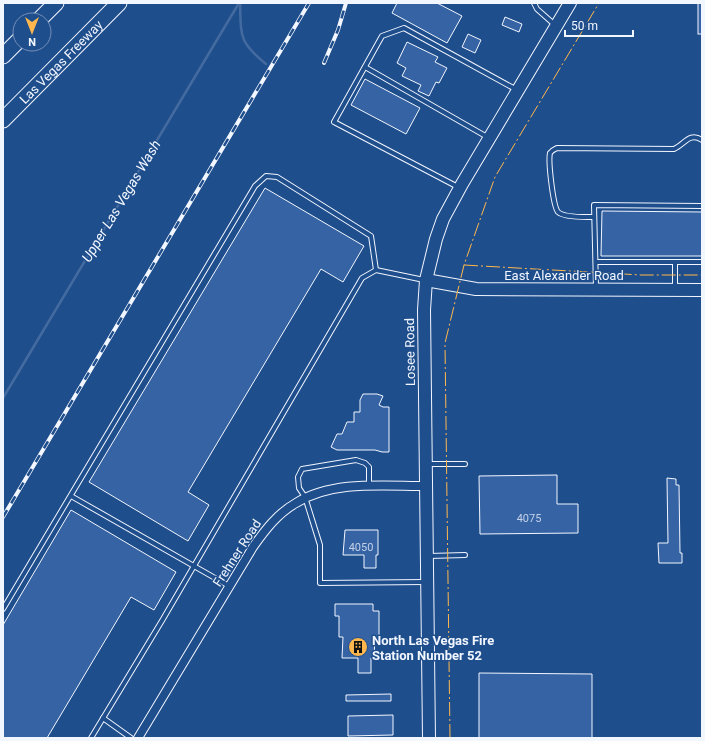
<svg xmlns="http://www.w3.org/2000/svg" width="705" height="741" viewBox="0 0 705 741" font-family="Roboto,sans-serif">
<style>
.lines{fill:none;stroke-linecap:round;stroke-linejoin:round}
.stream{stroke:#446ba0;stroke-width:2.5}
.building{fill:#3563a3;stroke:#f2f6ff}
.lane-casing{stroke:#f2f6ff;stroke-width:6}
.street-casing{stroke:#f2f6ff;stroke-width:10}
.secondary-casing{stroke:#f2f6ff;stroke-width:14}
.highway-casing{stroke:#f2f6ff;stroke-width:17}
.lane{stroke:#1f4e8c;stroke-width:4}
.street{stroke:#1f4e8c;stroke-width:8}
.secondary{stroke:#1f4e8c;stroke-width:12}
.highway{stroke:#1f4e8c;stroke-width:15}
.rail-casing{stroke:#f2f6ff;stroke-width:4}
.rail{stroke:#1f4e8c;stroke-width:2.5;stroke-dasharray:8;stroke-linecap:butt}
.power{stroke:#ffb74d;stroke-width:1;stroke-dasharray:14 3 2 3;stroke-linecap:butt}
.labels{text-anchor:middle;dominant-baseline:central;stroke-width:3;stroke-linejoin:round;paint-order:stroke}
.number-label{font-size:11px;fill:#c3d1e8}
.street-label{font-size:13px;fill:#f2f6ff;stroke:#1f4e8c}
.poi-label{font-size:13px;font-weight:bold;fill:#f2f6ff;stroke:#1f4e8c;text-anchor:start}
.water-label{font-size:14px;font-style:italic;fill:#f2f6ff;stroke:#1f4e8c}
</style>
<rect width="100%" height="100%" fill="#1f4e8c"/>
<g class="lines">
<g class="stream">
<path d="M 240,3 C 241,37 239,42 266,64"/>
<path d="M 3,398 L 239,3"/>
</g>
</g>
<g class="building">
<path d="M 397,3 L 437,3 L 462,16 L 447,43 L 392,13 Z"/>
<rect x="698" y="3" width="4" height="31"/>
<path d="M 505,17 L 522,24 L 519,32 L 502,25 Z"/>
<path d="M 468,34 L 481,40 L 475,53 L 462,47 Z"/>
<path d="M 407,42 L 438,57 L 435,62 L 447,68 L 439,83 L 436,82 L 429,96 L 418,91 L 421,85 L 402,76 L 406,68 L 397,63 Z"/>
<path d="M 365,79 L 420,108 L 406,134 L 351,105 Z"/>
<path d="M 265,188 L 364,246 L 343,282 L 321,269 L 188,492 L 209,505 L 188,541 L 89,482 Z"/>
<path d="M 602,211 L 702,212 L 702,256 L 601,256 Z"/>
<path d="M 363,394 L 377,394 L 383,396 L 379,405 L 383,407 L 389,407 L 389,452 L 382,452 L 375,450 L 337,450 L 331,447 L 337,434 L 342,434 L 347,422 L 354,422 L 354,412 L 360,412 L 360,400 Z"/>
<path d="M 557,475 L 557,504 L 578,504 L 578,533 L 480,534 L 479,476 Z"/>
<path d="M 667,478 L 676,479 L 676,485 L 679,485 L 680,553 L 682,553 L 682,563 L 659,563 L 658,543 L 668,543 Z"/>
<path d="M 71,510 L 176,572 L 154,610 L 131,597 L 47,738 L 3,738 L 3,625 Z"/>
<path d="M 345,530 L 378,530 L 378,555 L 376,555 L 376,568 L 364,568 L 364,555 L 343,555 Z"/>
<path d="M 335,604 L 373,604 L 373,611 L 379,611 L 379,637 L 375,637 L 374,658 L 371,658 L 371,673 L 358,673 L 358,658 L 342,658 L 343,637 L 339,637 L 339,616 L 335,616 Z"/>
<path d="M 479,673 L 592,674 L 592,738 L 479,738 Z"/>
<path d="M 391,694 L 391,701 L 346,701 L 346,695 Z"/>
<path d="M 393,715 L 393,735 L 348,736 L 348,716 Z"/>
</g>
<g class="lines">
<g class="lane-casing">
<g id="lane">
<path d="M 534,3 L 537,9 L 555,25"/>
<path d="M 365,67 L 489,138"/>
<path d="M 458,187 L 334,122 L 382,36 L 404,28 L 517,90"/>
<path d="M 594,217 C 586,217 564,218 558,212 C 553,206 548,161 550,153 C 552,150 555,149 557,148 L 674,149 C 685,144 689,132 702,140"/>
<path d="M 596,262 L 702,262"/>
<path d="M 596,287 L 594,205 L 702,206"/>
<path d="M 675,289 L 675,262"/>
<path d="M 427,464 L 465,464"/>
<path d="M 369,486 L 369,467 L 365,463 L 356,460 L 302,469 L 298,477 L 299,488 L 305,497 L 320,545 L 320,583 L 425,582"/>
<path d="M 71,496 L 229,586"/>
<path d="M 429,556 L 465,555"/>
<path d="M 3,609 L 255,186 L 266,176 L 277,177 L 371,236 L 376,270"/>
<path d="M 103,718 L 131,738"/>
<path d="M 91,738 L 163,619 L 362,278 L 376,270 L 424,280"/>
</g>
</g>
<g class="street-casing">
<path id="street" d="M 138,738 L 253,547 C 265,530 278,513 296,503 C 333,480 384,486 426,486"/>
</g>
<g class="secondary-casing">
<g id="secondary">
<path d="M 426,280 L 476,289 L 702,290"/>
<path d="M 429,738 L 424,310 L 426,280 L 436,239 L 443,219 L 462,184 L 570,3"/>
</g>
</g>
<g class="highway-casing">
<g id="highway">
<path d="M 39,20 L 56,3"/>
<path d="M 3,56 L 20,39"/>
<path id="s1" d="M 3,120 L 119,3"/>
</g>
</g>
<use href="#lane" class="lane"/>
<use href="#street" class="street"/>
<use href="#secondary" class="secondary"/>
<use href="#highway" class="highway"/>
<g class="rail-casing">
<g id="rail">
<path d="M 324,63 L 338,30 L 346,3"/>
<path d="M 3,517 L 309,3"/>
</g>
</g>
<use href="#rail" class="rail"/>
<g class="power">
<path d="M 464,265 L 641,275 L 702,275"/>
<path d="M 450,738 L 445,343 L 464,265 L 495,177 L 599,3"/>
</g>
</g>
<defs>
<g id="building-disc" transform="scale(1)"><circle r="9.5" fill="#ffb74d" stroke="#1f4e8c"/><path d="M-4-6H4V6H1V3H-1V6H-4ZM-2.5-4.3h1.7v1.8h-1.7ZM.8-4.3h1.7v1.8H.8ZM-2.5-1h1.7V.8h-1.7ZM.8-1h1.7V.8H.8Z" fill="#111"/></g>
</defs>
<g fill-rule="evenodd">
<use href="#building-disc" x="358" y="647"/>
</g>
<g class="labels">
<g class="number-label">
<text x="529" y="518">4075</text>
<text x="361" y="547">4050</text>
</g>
<g class="street-label">
<text stroke="none"><textPath href="#s1" startOffset="82">Las Vegas Freeway</textPath></text>
<text x="564" y="275">East Alexander Road</text>
<text transform="translate(410 352) rotate(-91)">Losee Road</text>
<text transform="translate(237 553) rotate(-57)">Frehner Road</text>
</g>
<g class="poi-label">
<text x="372" y="640">North Las Vegas Fire<tspan x="372" dy="15">Station Number 52</tspan></text>
</g>
<g class="water-label">
<text transform="translate(121 201) rotate(-59)">Upper Las Vegas Wash</text>
</g>
</g>
<rect width="705" height="741" fill="none" stroke="#f2f6ff" stroke-width="8"/>
<g transform="translate(32 32) rotate(180)"><circle r="19" fill="#1f4e8c" stroke="#7391ba"/>
<path d="M0-3L7 15L0 10L-7 15Z" fill="#ffb74d"/>
<text y="-6" font-size="11" font-weight="bold" text-anchor="middle" fill="#f2f6ff">N</text>
</g>
<path d="M565 30v6h68v-6" fill="none" stroke="#f2f6ff" stroke-width="2"/>
<text x="571" y="30" font-size="12" fill="#f2f6ff" stroke="#1f4e8c" stroke-width="3" paint-order="stroke">50 m</text>
</svg>
